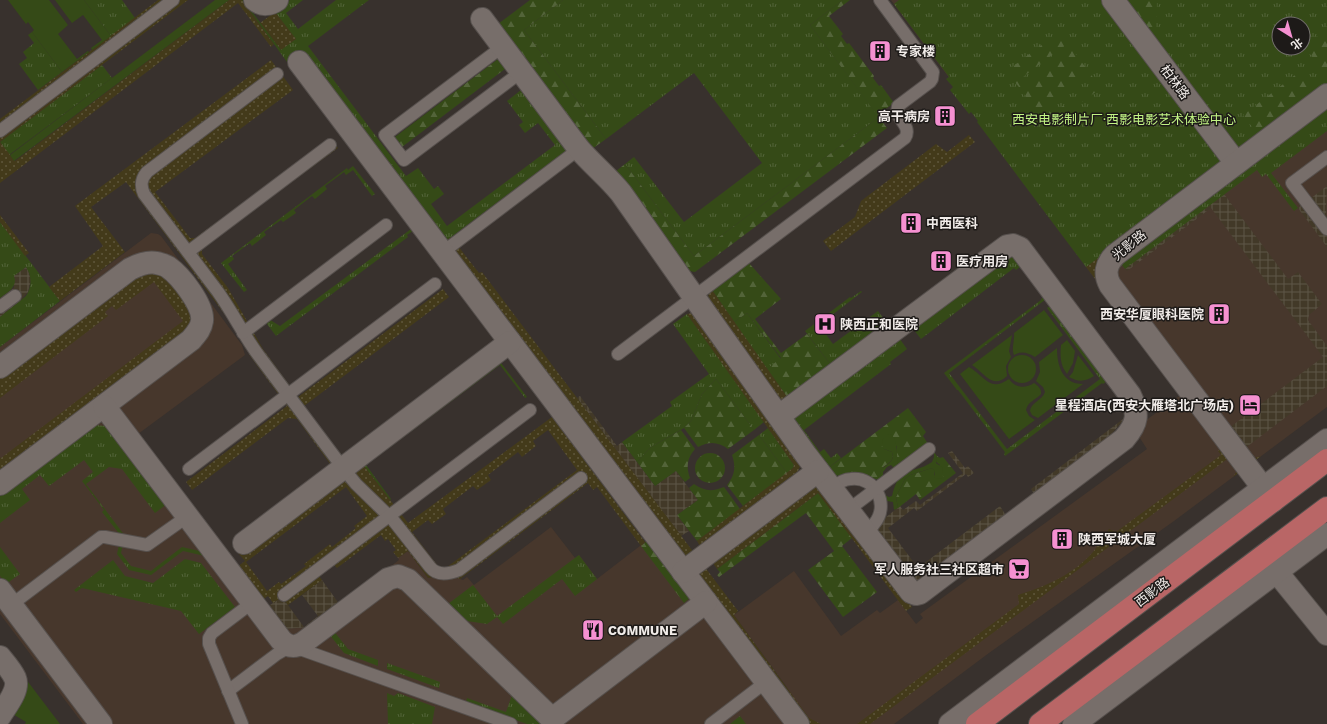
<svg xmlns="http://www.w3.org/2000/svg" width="1327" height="724" viewBox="0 0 1327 724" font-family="'Work Sans','Noto Sans SC',sans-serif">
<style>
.commercial{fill:#47372c;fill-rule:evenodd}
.industrial{fill:url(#industrial-grid)}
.grass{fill:url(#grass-tufts);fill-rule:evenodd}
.forest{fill:url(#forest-firs);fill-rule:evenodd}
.sand{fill:url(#sand-dots);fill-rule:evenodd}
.garden{fill:#354a17}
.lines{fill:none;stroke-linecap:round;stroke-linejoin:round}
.lane-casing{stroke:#56504d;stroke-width:14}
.street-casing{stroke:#56504d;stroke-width:24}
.primary-casing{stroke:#56504d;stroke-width:24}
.lane{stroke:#776e6a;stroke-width:12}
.street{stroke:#776e6a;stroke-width:22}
.primary{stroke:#b96666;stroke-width:22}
.labels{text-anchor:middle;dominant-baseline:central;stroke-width:3;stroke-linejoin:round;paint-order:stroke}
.poi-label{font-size:13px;font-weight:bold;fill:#f1ece9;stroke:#1d1a18;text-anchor:start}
.street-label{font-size:13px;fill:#f1ece9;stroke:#1d1a18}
.park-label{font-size:13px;fill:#c2f484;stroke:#1d1a18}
</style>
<defs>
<pattern id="industrial-grid" width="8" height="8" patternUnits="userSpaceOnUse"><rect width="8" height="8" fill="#423928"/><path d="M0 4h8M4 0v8" fill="none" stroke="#5e5647"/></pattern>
<pattern id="grass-tufts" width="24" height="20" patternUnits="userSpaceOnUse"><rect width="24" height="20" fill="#354a17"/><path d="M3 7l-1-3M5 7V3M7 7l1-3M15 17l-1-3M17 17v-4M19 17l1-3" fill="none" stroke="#536439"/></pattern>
<pattern id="forest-firs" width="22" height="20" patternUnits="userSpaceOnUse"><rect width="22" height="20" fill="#354a17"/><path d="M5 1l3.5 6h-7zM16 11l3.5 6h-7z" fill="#536439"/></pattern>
<pattern id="sand-dots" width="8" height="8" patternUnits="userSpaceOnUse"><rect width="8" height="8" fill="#433a1a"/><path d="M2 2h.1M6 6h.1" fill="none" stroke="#5f573b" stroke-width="1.8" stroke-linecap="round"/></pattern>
</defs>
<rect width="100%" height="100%" fill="#38312d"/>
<g class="commercial">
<path d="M 891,0 L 1327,0 L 1327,407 L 1174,521 L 989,653 L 894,724 L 807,724 L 786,686 L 734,615 L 794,571 L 841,636 L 877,610 L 880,613 L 898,600 L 916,624 L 923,618 L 920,614 L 1147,449 L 1134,429 L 1182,394 L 998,143 ZM 1279,24 L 1303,24 L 1303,48 L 1279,48 Z"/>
<path d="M 151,233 L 158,234 L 161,236 L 242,345 L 245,355 L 138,434 L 283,629 L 311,627 L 399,560 L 398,558 L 408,551 L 428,578 L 449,575 L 463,580 L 467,577 L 474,585 L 551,527 L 575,558 L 579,555 L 597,579 L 649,539 L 788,724 L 83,724 L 0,614 L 0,347 Z"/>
</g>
<g class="industrial">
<path d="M 1327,186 L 1326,208 L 1327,247 L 1298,208 Z"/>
<path d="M 1224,194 L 1288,279 L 1298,272 L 1322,304 L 1309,315 L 1308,320 L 1327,346 L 1327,386 L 1244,449 L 1229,428 L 1323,357 L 1211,208 L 1127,271 L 1125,269 Z"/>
<path d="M 26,267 L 28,270 L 31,280 L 28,292 L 19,302 L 0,317 L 0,298 L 14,288 L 14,276 Z"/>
<path d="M 580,396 L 617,446 L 622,442 L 655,486 L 676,471 L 698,500 L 677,515 L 689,531 L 681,536 L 577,398 Z"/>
<path d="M 1127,416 L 1107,439 L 1034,494 L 1031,489 Z"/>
<path d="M 952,451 L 965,468 L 968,466 L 974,473 L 968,477 L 966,474 L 917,511 L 914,508 L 888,528 L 918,568 L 1000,506 L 1005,514 L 1007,515 L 920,587 L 877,531 L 886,517 L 900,506 L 903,510 L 916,501 L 920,505 L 963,473 L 948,453 Z"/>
<path d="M 322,580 L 340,605 L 311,627 L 283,629 L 267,607 L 282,597 L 304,627 L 318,616 L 302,595 Z"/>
</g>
<g class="grass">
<path d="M 84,0 L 122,0 L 135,18 L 111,36 Z"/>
<path d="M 290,0 L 303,0 L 286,13 L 298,29 L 336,0 L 369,0 L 308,46 L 406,176 L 418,168 L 434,189 L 438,186 L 444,194 L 431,204 L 447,226 L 555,145 L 538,123 L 525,133 L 519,125 L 523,122 L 507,101 L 521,90 L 567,150 L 446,241 L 302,51 L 287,62 L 279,51 L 295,39 L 275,12 Z"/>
<path d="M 563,0 L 843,0 L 810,25 L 879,117 L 694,256 L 625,164 L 634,157 L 684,222 L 762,163 L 694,73 L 606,139 L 524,30 Z"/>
<path d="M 899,0 L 1327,0 L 1327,131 L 1271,173 L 1298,208 L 1294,211 L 1266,174 L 1262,177 L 1257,170 L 1125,269 L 1119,261 L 1107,269 L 1086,267 L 977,122 L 978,121 L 971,112 L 969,114 L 950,90 L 953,87 L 946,79 L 949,77 L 894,4 ZM 1279,24 L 1303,24 L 1303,48 L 1279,48 Z"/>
<path d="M 32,32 L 62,72 L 38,90 L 19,64 L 27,58 L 23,52 L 34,43 L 28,35 Z"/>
<path d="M 102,65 L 112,78 L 9,155 L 0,142 Z"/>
<path d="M 353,166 L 375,194 L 372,196 L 353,170 L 346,175 L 344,172 L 325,186 L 327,189 L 315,199 L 312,196 L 294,210 L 296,213 L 283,222 L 281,220 L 264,232 L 266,235 L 252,246 L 250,243 L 232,256 L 234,259 L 228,264 L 247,290 L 244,292 L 221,263 L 347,168 L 348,170 Z"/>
<path d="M 0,222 L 60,301 L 0,347 L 0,317 L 26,296 C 32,287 32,276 26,267 L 14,276 C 18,287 8,292 0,298 Z"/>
<path d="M 411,229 L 413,231 L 407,235 L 408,237 L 276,336 L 264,320 L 267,318 L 280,326 Z"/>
<path d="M 1008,253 L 1025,263 L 1016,270 L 1014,268 L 921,339 L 910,325 Z"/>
<path d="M 861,291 L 862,292 L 819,325 L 833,344 L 878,311 L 890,327 L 834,369 L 805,331 L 850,297 L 851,298 Z"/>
<path d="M 1047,294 L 1050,296 L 949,373 L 1007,449 L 1100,379 L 1047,308 L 1054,303 L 1111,378 L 1103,384 L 1102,383 L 1005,456 L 1004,454 L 1005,452 L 958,390 L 957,390 L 944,373 L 1041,300 L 1041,299 Z"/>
<path d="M 747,313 L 781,359 L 767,369 L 734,322 Z"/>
<path d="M 687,314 L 764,422 L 754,430 L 716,379 L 702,394 L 691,421 L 684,428 L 651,447 L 637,462 L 622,442 L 672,406 L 670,402 L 709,374 L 673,324 Z"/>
<path d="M 897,335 L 907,349 L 890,362 L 891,364 L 804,430 L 820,452 L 824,449 L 831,458 L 837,453 L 841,458 L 827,469 L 789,415 Z"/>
<path d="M 498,359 L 527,397 L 525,398 L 500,365 L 366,465 L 391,499 L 390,500 L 364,466 L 369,457 Z"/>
<path d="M 96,425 L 105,426 L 111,429 L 167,504 L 155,513 L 122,469 L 109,467 L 86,484 L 125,536 L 121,553 L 131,566 L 151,571 L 182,547 L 217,555 L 222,560 L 183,551 L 151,575 L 129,570 L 117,554 L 121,536 L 102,512 L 104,510 L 82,481 L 93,472 L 84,460 L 49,486 L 40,475 L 22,489 L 30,500 L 0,523 L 0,493 Z"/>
<path d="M 768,428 L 794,465 L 793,468 L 787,473 L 759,435 Z"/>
<path d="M 0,547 L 20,574 L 6,584 L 0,576 Z"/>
<path d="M 579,555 L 597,579 L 575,596 L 562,579 L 503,624 L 497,617 L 487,624 L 460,620 L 448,604 L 473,585 L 497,616 Z"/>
<path d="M 185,559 L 201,563 L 235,607 L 199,634 L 181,611 L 82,588 L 76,592 L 74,590 L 113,560 L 125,576 L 153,583 Z"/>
<path d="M 333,630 L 348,649 L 378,660 L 378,666 L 344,653 L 329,634 Z"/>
<path d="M 387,663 L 440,682 L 439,688 L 387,669 Z"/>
<path d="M 387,693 L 394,696 L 398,693 L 435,707 L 432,724 L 388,724 Z"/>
<path d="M 512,695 L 542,724 L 527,724 L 466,702 L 467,698 L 506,712 Z"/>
<path d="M 740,716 L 746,724 L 730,724 Z"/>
</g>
<g class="forest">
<path d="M 530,0 L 563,0 L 524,30 L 606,139 L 592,149 L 498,24 Z"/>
<path d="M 843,0 L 850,0 L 829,16 L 843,34 L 841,36 L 847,44 L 849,43 L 874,76 L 873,78 L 879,86 L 881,85 L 894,103 L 877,115 L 810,25 Z"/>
<path d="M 1125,0 L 1157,0 L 1156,40 Z"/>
<path d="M 1327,29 L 1327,76 L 1304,46 Z"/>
<path d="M 1062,36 L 1101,88 L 1051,125 L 1042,113 L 1034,118 L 1033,117 L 1038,113 L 1007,71 L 1049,39 L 1052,44 ZM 1065,45 L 1071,53 L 1024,88 L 1019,80 ZM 1088,76 L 1094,83 L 1052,114 L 1047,107 Z"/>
<path d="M 498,59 L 505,69 L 402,147 L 395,137 Z"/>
<path d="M 1304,68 L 1316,84 L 1317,90 L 1259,136 L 1243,115 Z"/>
<path d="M 879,117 L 887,128 L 695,272 L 689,271 L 676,256 L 616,171 L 625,164 L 694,256 Z"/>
<path d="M 749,263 L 781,299 L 755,319 L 781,353 L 807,334 L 834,369 L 790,401 L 767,369 L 781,358 L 747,313 L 734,322 L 712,290 Z"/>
<path d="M 716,379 L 754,430 L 728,449 C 718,442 710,441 698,447 L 684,428 L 691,421 L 702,394 Z"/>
<path d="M 908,408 L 926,432 L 923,436 L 928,444 L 898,467 L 896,459 L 897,446 L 884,449 L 892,452 C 895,460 889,463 883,467 L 882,479 L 879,480 L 857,473 L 834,476 L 827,469 Z"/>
<path d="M 681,430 L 695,449 C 687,458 686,467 690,478 L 685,482 L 676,471 L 655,486 L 637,462 L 651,447 Z"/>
<path d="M 759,435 L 787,473 L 743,506 L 727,485 C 735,475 736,467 732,455 Z"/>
<circle cx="710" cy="468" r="15"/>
<path d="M 937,456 L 940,458 L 943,457 L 956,473 L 920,500 L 916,494 L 898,508 L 896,497 L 905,479 L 910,475 L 932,468 L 934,470 L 934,476 L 940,465 L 935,461 Z"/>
<path d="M 694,484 C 704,491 712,492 724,487 L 740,509 L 697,541 L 677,515 L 698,500 L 689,488 Z"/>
<path d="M 818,493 L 852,538 L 842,546 L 877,592 L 843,617 L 808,570 L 834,551 L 806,513 L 719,577 L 717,575 L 720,572 L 717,569 Z"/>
<path d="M 649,539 L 692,596 L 684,603 L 641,546 Z"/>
</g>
<g class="sand">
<path d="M 158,0 L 188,0 L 0,142 L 0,119 Z"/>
<path d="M 229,0 L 242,0 L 274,44 L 271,47 L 238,3 L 0,183 L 0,142 L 15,161 Z"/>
<path d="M 1102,0 L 1125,0 L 1235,146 L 1242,148 L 1117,263 L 1114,274 L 1254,458 L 1261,456 L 1233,477 L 1237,471 L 1230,457 L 870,724 L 857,724 L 1019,604 L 1018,595 C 1046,586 1073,575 1093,552 C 1099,544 1104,536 1109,529 L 1116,532 L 1221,455 L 1218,451 L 1223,447 L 1086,267 L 1202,180 L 1220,162 L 1221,160 L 1214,148 Z"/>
<path d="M 275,12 L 296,39 L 281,50 L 260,23 Z"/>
<path d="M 302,51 L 445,241 L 451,237 L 479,273 L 482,272 L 738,611 L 734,615 L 809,718 L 821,724 L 807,724 L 354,152 L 287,62 Z"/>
<path d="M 271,60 L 293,90 L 155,192 L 190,238 L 195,238 L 331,139 L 338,148 L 202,248 L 202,254 L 228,288 L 263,349 L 298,397 L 443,289 L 449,297 L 304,406 L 342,457 L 369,457 L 364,466 L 408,523 L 552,417 L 645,542 L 641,546 L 597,487 L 593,490 L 588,483 L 460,579 L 449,575 L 428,578 L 408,551 L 398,558 L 393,552 L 396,550 L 388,539 L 385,541 L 381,535 L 337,568 L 334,565 L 319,576 L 322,580 L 288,605 L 282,597 L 273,603 L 268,596 L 262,600 L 237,567 L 245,561 L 238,553 L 339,476 L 297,419 L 288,418 L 192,490 L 186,482 L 287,406 L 250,356 L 243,339 L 126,182 L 91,207 L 125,252 L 60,301 L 49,287 L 103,246 L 75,206 ZM 548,430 L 577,470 L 443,570 L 438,566 L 412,532 L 428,520 L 432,524 L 446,514 L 443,509 L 473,486 L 477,490 L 491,480 L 488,475 L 518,452 L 522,457 L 536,446 L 533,441 ZM 346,487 L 367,516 L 354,526 L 356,528 L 332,547 L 330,544 L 304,564 L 306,566 L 281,584 L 279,582 L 267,591 L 246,562 Z"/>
<path d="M 969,135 L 975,142 L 831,251 L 823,241 L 855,217 L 861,201 L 936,144 L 947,152 Z"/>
<path d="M 0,215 L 29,253 L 25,256 L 0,222 Z"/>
<path d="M 144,272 L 164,274 L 193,310 L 195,323 L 0,477 L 0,457 L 1,458 L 183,321 L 154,282 L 116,310 L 112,306 L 105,312 L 108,316 L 0,398 L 0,377 Z"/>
<path d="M 712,290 L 790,401 L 783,407 L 708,298 L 709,293 Z"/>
<path d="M 692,313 L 801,464 L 798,471 L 700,546 L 697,541 L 793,468 L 794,465 L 687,314 Z"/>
<path d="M 815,487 L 819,487 L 835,505 L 912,607 L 906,611 L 818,493 L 717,569 L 713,563 Z"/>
</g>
<g class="garden">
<path d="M 8,0 L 49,0 L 68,25 L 58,34 L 77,59 L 88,51 L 89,52 L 62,72 L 32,32 L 34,30 L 28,22 L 26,24 Z"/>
<path d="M 55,0 L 84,0 L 111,36 L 92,50 L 91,48 L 102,40 L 83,15 L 72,23 Z"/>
<path d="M 215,0 L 229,0 L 14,161 L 10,155 Z"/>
<path d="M 242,0 L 243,0 L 281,50 L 279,51 Z"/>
<path d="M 1044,310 L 1063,335 L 1035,357 C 1027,352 1021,351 1014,355 C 1011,348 1015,340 1014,333 Z"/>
<path d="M 1012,335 L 1009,351 L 1011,357 L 1006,366 L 1007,376 C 992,390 984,372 972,365 Z"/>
<path d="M 1067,340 L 1075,351 L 1073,363 L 1067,374 C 1060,365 1060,356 1061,345 Z"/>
<path d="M 1057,348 C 1057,365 1062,384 1083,384 L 1038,418 L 1032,415 L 1030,411 C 1031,402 1042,401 1045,392 L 1043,387 L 1036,381 L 1040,372 L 1039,362 Z"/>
<circle cx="1022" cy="369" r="14"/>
<path d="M 1078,355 L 1094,376 C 1085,382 1078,382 1069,377 L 1073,372 Z"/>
<path d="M 969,367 C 984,375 989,393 1009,379 C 1015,388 1025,389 1034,383 C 1038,386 1042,389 1041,394 C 1036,400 1028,401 1026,410 L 1029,416 L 1035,420 L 1009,439 L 960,374 Z"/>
<path d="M 888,434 L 892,435 C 899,444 896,456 898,467 L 895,469 L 891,465 L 887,467 L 883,472 L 883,478 L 882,479 C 875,463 897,467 892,452 L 884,449 L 882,446 L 883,439 Z"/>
<path d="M 934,452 L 937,456 L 936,463 L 942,467 L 943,477 L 940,479 L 935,478 L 934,470 L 932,468 L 910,475 L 905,479 L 896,497 L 898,508 L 894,510 L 893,502 L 887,501 L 885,495 L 889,497 L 892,496 C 900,463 911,476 932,462 L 934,457 Z"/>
<path d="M 19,670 L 60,724 L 25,724 L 26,722 L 11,713 Z"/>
</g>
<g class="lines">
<g class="lane-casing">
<g id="lane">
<path d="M 502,47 L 385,135 L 404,160 L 521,72"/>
<path d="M 277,74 L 147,172 C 141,179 140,185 144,194 L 218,292 C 233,313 244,336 259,356 L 343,468 L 356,484 L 393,520 L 430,567 C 437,576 449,574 459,570 L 581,478"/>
<path d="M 0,131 L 173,0"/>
<path d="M 1327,157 L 1292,183 L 1327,229"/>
<path d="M 188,252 L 330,145"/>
<path d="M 443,252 L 579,149"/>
<path d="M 0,307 L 15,296"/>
<path d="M 243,333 L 386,225"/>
<path d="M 618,354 L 905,138 C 911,128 901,122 897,113 L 898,106 L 930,82 L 932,79 L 933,72 L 880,0"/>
<path d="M 189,469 L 435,284"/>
<path d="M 832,489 C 837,484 843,479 851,479 C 876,476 890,506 874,524 C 872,528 868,530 864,532"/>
<path d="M 848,510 L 929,449"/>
<path d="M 284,595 L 530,410"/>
<path d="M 11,605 L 101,537 L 105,537 L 147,545 L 188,516"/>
<path d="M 228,691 L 277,654 L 284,650 L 297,648 L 511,724"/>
<path d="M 242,724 L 209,644 L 209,638 L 212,633 L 253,602"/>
<path d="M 711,724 L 766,682"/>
</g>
</g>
<g class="street-casing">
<g id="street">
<path d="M 255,0 C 262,6 270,5 277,0"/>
<path d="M 1113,0 L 1236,163"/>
<path d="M 482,19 L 579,149 C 593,165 608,177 621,193 L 687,287 L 694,297 L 806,455 L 911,592 L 916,594 L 920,593 L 1124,439 C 1138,423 1139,414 1130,395 L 1020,248 L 1013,245 L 1007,246 L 779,416"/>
<path d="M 299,62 L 798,724"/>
<path d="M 0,367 L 130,269 C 138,265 147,261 157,263 C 160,264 165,265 168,267 C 181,276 204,306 202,321 C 201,329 196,334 191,340 L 0,484"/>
<path d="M 104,406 L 281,640 C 288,647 294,648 303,643 L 388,579 L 398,576 L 408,580 L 552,719 L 706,602"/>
<path d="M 1273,501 L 1110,285 C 1104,274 1106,264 1115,255 L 1327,95"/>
<path d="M 244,543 L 510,342"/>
<path d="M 1267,560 L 1327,634"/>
<path d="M 683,572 L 818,471"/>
<path d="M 0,590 L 101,724"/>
<path d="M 0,657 C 5,663 12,671 15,678 C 20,690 6,706 0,716"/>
<path d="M 950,724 L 1327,440"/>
<path d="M 1074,724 L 1327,534"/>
</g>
</g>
<g class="primary-casing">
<g id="primary">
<path d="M 977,724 L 1327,460"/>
<path d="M 1040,724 L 1327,508"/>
</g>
</g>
<use href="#lane" class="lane"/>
<use href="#street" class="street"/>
<use href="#primary" class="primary"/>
</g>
<defs>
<g id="building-square" transform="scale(1.15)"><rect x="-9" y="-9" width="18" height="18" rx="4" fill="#f590d1" stroke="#1d1a18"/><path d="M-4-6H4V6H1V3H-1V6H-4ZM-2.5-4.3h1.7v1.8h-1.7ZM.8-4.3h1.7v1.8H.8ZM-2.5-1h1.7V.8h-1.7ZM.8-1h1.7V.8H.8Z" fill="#111"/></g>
<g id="hospital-square" transform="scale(1.15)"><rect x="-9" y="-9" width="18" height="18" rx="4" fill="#f590d1" stroke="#1d1a18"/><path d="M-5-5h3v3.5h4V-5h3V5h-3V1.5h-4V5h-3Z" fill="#111"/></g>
<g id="hotel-square" transform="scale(1.15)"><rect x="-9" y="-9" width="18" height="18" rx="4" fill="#f590d1" stroke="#1d1a18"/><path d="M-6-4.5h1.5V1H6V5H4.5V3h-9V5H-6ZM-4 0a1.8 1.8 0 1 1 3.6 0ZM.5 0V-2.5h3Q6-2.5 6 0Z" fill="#111"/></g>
<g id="supermarket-square" transform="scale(1.15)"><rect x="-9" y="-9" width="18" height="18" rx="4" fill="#f590d1" stroke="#1d1a18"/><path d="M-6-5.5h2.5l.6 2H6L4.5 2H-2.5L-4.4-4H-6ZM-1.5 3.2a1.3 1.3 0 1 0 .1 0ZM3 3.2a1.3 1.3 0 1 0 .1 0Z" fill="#111"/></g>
<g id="restaurant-square" transform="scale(1.15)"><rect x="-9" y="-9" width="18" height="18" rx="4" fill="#f590d1" stroke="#1d1a18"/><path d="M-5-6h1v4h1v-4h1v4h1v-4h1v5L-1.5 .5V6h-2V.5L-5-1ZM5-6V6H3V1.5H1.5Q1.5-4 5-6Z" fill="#111"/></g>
</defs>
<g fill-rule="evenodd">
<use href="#building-square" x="880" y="51"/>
<use href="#building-square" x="945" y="116"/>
<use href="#building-square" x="911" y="223"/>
<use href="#building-square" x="941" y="261"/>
<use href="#building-square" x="1219" y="314"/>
<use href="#hospital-square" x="825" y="324"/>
<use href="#hotel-square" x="1250" y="405"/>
<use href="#building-square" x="1062" y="539"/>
<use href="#supermarket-square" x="1019" y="569"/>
<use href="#restaurant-square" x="593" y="630"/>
</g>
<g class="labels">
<g class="poi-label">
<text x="896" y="51">专家楼</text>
<text x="930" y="116" text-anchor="end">高干病房</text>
<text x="926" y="223">中西医科</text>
<text x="956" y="261">医疗用房</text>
<text x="1204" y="314" text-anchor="end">西安华厦眼科医院</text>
<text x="840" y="324">陕西正和医院</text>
<text x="1234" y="405" text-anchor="end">星程酒店(西安大雁塔北广场店)</text>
<text x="1078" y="539">陕西军城大厦</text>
<text x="1004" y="569" text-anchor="end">军人服务社三社区超市</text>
<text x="608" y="630">COMMUNE</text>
</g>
<g class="street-label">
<text transform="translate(1175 82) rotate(53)">柏林路</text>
<text transform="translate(1129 245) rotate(-39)">光影路</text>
<text transform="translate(1152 592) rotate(-37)">西影路</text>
</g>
<g class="park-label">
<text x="1124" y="119">西安电影制片厂·西影电影艺术体验中心</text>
</g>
</g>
<g transform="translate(1291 36) rotate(143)"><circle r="19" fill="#1d1a18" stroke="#726e6c"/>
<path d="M0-3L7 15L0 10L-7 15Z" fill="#f590d1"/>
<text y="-6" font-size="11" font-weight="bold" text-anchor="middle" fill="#f1ece9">北</text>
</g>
</svg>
